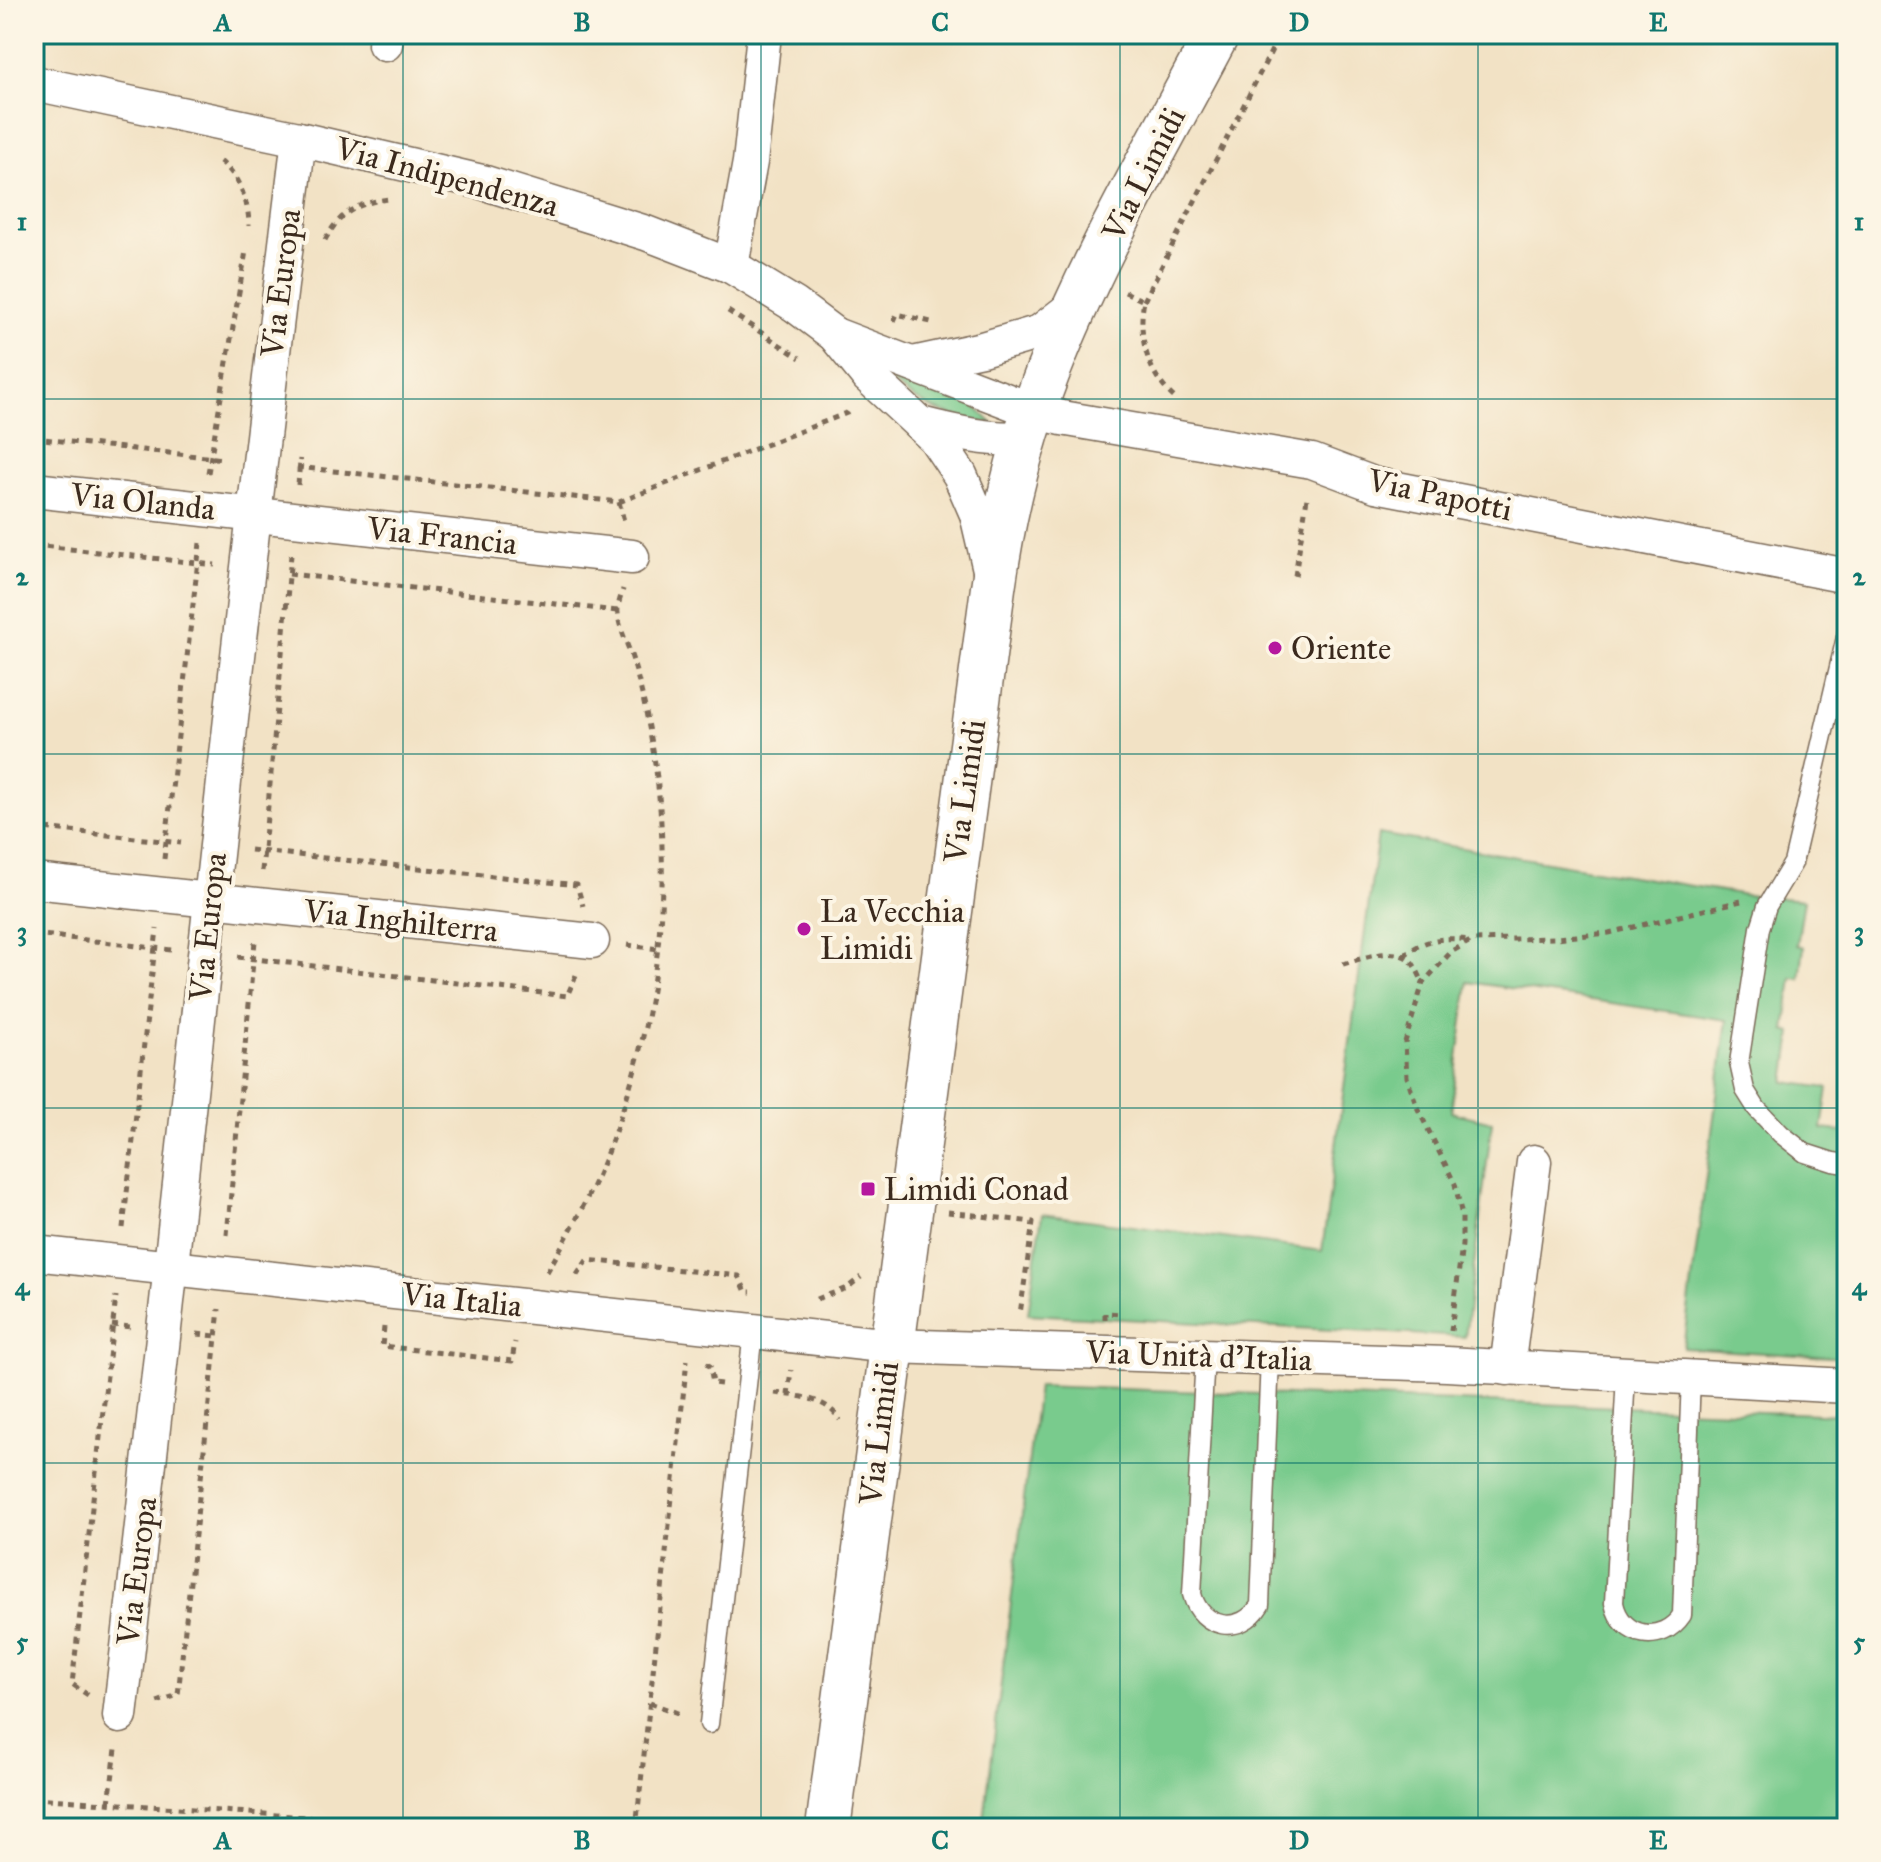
<svg xmlns="http://www.w3.org/2000/svg" width="1881" height="1862" viewBox="0 0 1881 1862" font-family="'IM FELL Great Primer',serif">
<style>
.green{fill:#79cb8d;stroke:#5a7a56;stroke-width:2}
.lines{fill:none;stroke-linecap:round;stroke-linejoin:round}
.service-casing{stroke:#7b6a58;stroke-width:21}
.minor-casing{stroke:#7b6a58;stroke-width:37}
.secondary-casing{stroke:#7b6a58;stroke-width:47}
.path{stroke:#7b6a58;stroke-width:5;stroke-dasharray:6 6;stroke-linecap:butt}
.service{stroke:#fff;stroke-width:18}
.minor{stroke:#fff;stroke-width:34}
.secondary{stroke:#fff;stroke-width:44}
.grid{fill:none;stroke:#0f766e;stroke-width:2;stroke-opacity:0.55}
.poi-dot{fill:#b5179e;stroke:#fcf5e5;stroke-width:3}
.labels{text-anchor:middle;dominant-baseline:central;stroke-width:8;stroke-linejoin:round;paint-order:stroke}
.street-label{font-size:32px;fill:#3b2a1e;stroke:#fcf5e5}
.poi-label{font-size:32px;fill:#3b2a1e;stroke:#fcf5e5;text-anchor:start}
.neatline{fill:none;stroke:#0f766e;stroke-width:3}
.grid-label{font-size:26px;text-anchor:middle;font-weight:bold;fill:#0f766e}
</style>
<rect width="100%" height="100%" fill="#fcf5e5"/>
<filter id="ink" filterUnits="userSpaceOnUse"><feTurbulence type="fractalNoise" baseFrequency=".0125" numOctaves="2"/><feDisplacementMap in="SourceGraphic" scale="16" xChannelSelector="R" yChannelSelector="G"/><feConvolveMatrix kernelMatrix="1 2 1 2 8 2 1 2 1" color-interpolation-filters="sRGB"/></filter>
<filter id="wash" filterUnits="userSpaceOnUse"><feTurbulence type="fractalNoise" baseFrequency=".006" numOctaves="4" result="noise"/><feDisplacementMap in="SourceGraphic" scale="32" xChannelSelector="R" yChannelSelector="G"/><feGaussianBlur stdDeviation="1.8" result="paint"/><feColorMatrix in="noise" values="0 0 0 0 0 0 0 0 0 0 0 0 0 0 0 0 0 1.4 0 .05"/><feComposite in="paint" operator="in"/></filter>
<g filter="url(#wash)">
<rect width="100%" height="100%" fill="#f2e2c5"/>
<g class="green">
<path d="M 884,376 L 968,400 L 993,424 C 941,415 925,409 884,376 Z"/>
<path d="M 1378,834 L 1746,895 L 1804,900 L 1797,945 L 1804,947 L 1800,979 L 1792,978 L 1785,1031 L 1792,1033 L 1785,1082 L 1828,1088 L 1822,1129 L 1847,1132 L 1847,1358 L 1683,1348 L 1727,1020 L 1468,982 L 1451,1112 L 1492,1122 L 1465,1337 L 1028,1314 L 1042,1214 L 1322,1251 Z"/>
<path d="M 1038,1386 L 1847,1415 L 1847,1750 L 1841,1828 L 983,1828 Z"/>
</g>
</g>
<g filter="url(#ink)">
<g class="lines">
<g class="service-casing">
<g id="service">
<path d="M 1847,633 L 1793,863 L 1767,906 L 1760,928 L 1739,1063 L 1745,1090 L 1757,1109 L 1781,1134 L 1805,1153 L 1833,1162 L 1847,1164"/>
<path d="M 1205,1356 L 1192,1594 C 1201,1629 1241,1636 1260,1605 L 1270,1358"/>
<path d="M 1626,1374 L 1614,1603 C 1621,1638 1662,1645 1682,1615 L 1691,1377"/>
<path d="M 709,1724 L 753,1332"/>
</g>
</g>
<g class="minor-casing">
<g id="minor">
<path d="M 385,44 L 386,34"/>
<path d="M 34,83 L 299,139 L 482,182 L 646,233 L 731,266 L 795,305 L 835,335 L 869,377 L 935,438 L 960,475 L 977,514 L 991,574"/>
<path d="M 731,266 L 750,162 L 764,34"/>
<path d="M 835,335 L 1034,411 L 1062,418 L 1312,461 L 1376,485 L 1847,576"/>
<path d="M 912,364 L 982,349 L 1040,332 L 1076,304"/>
<path d="M 920,424 C 955,433 990,441 1026,438"/>
<path d="M 34,490 L 632,557"/>
<path d="M 34,881 L 592,941"/>
<path d="M 34,1253 L 891,1346 L 1447,1364 L 1847,1386"/>
<path d="M 1507,1368 L 1534,1162"/>
<path d="M 120,1716 C 182,1191 233,664 299,139"/>
</g>
</g>
<g class="secondary-casing">
<path id="secondary" d="M 828,1828 L 993,588 C 1004,508 1024,429 1055,354 C 1099,246 1162,138 1217,34"/>
</g>
<g class="path">
<path d="M 220,161 C 239,176 249,202 249,226"/>
<path d="M 325,240 C 340,212 359,202 390,199"/>
<path d="M 1125,292 L 1144,301 C 1137,336 1148,376 1176,399"/>
<path d="M 1144,301 L 1280,34"/>
<path d="M 728,311 L 800,358"/>
<path d="M 894,321 L 897,314 L 931,322"/>
<path d="M 34,438 L 224,459"/>
<path d="M 297,467 L 619,502 L 847,413 L 850,408"/>
<path d="M 208,473 L 246,251"/>
<path d="M 298,485 L 300,459"/>
<path d="M 619,502 L 624,521"/>
<path d="M 34,545 L 215,565"/>
<path d="M 289,574 L 617,611"/>
<path d="M 1295,576 L 1307,498"/>
<path d="M 34,827 L 181,843"/>
<path d="M 250,850 L 577,885 L 583,906"/>
<path d="M 164,859 L 200,543"/>
<path d="M 262,871 L 291,555"/>
<path d="M 34,934 L 172,950"/>
<path d="M 627,945 L 658,949"/>
<path d="M 1404,956 C 1424,938 1445,937 1471,940"/>
<path d="M 238,957 L 567,996 L 576,975"/>
<path d="M 1343,964 C 1361,959 1395,945 1411,961 C 1416,967 1420,976 1423,983"/>
<path d="M 948,1212 L 1033,1222 L 1020,1314"/>
<path d="M 123,1228 L 157,929"/>
<path d="M 227,1235 L 255,941"/>
<path d="M 547,1272 C 566,1239 585,1205 600,1170 C 652,1047 673,910 657,778 C 652,740 645,701 634,665 C 630,648 619,630 618,613 C 617,606 621,596 623,589"/>
<path d="M 577,1275 L 587,1260 L 739,1276 L 746,1292 L 751,1292"/>
<path d="M 817,1299 L 847,1288 L 861,1277"/>
<path d="M 1105,1319 L 1105,1313 L 1122,1314"/>
<path d="M 112,1325 L 131,1327"/>
<path d="M 384,1327 L 382,1346 L 512,1361 L 515,1342"/>
<path d="M 1451,1331 L 1462,1245 L 1462,1216 L 1455,1184 L 1417,1107 L 1407,1077 L 1405,1042 L 1423,983 L 1451,952 L 1472,940 L 1556,938 L 1609,933 L 1741,901"/>
<path d="M 197,1334 L 216,1336"/>
<path d="M 706,1364 L 710,1366 L 713,1383 L 721,1384"/>
<path d="M 775,1393 C 798,1396 827,1398 840,1420"/>
<path d="M 788,1395 L 791,1370"/>
<path d="M 88,1695 L 72,1684 L 116,1296"/>
<path d="M 157,1702 L 178,1695 L 219,1309"/>
<path d="M 650,1703 L 683,1715"/>
<path d="M 34,1798 L 464,1828"/>
<path d="M 109,1803 L 116,1749"/>
<path d="M 636,1828 L 687,1360"/>
</g>
<use href="#service" class="service"/>
<use href="#minor" class="minor"/>
<use href="#secondary" class="secondary"/>
</g>
</g>
<path class="grid" d="M 403,34 L 403,1828M 761,34 L 761,1828M 1120,34 L 1120,1828M 1478,34 L 1478,1828M 34,399 L 1847,399M 34,754 L 1847,754M 34,1108 L 1847,1108M 34,1463 L 1847,1463"/>
<g class="poi-dot">
<circle cx="1275" cy="648" r="8"/>
<circle cx="804" cy="929" r="8"/>
<rect x="860" y="1181" width="16" height="16" rx="4"/>
</g>
<g class="labels">
<g class="street-label">
<text transform="translate(1144 174) rotate(-63)">Via Limidi</text>
<text transform="translate(447 177) rotate(15)">Via Indipendenza</text>
<text transform="translate(281 283) rotate(-83)">Via Europa</text>
<text transform="translate(1440 495) rotate(12)">Via Papotti</text>
<text transform="translate(143 502) rotate(6)">Via Olanda</text>
<text transform="translate(442 536) rotate(6)">Via Francia</text>
<text transform="translate(965 791) rotate(-82)">Via Limidi</text>
<text transform="translate(401 921) rotate(6)">Via Inghilterra</text>
<text transform="translate(208 927) rotate(-84)">Via Europa</text>
<text transform="translate(462 1300) rotate(6)">Via Italia</text>
<text transform="translate(1199 1356) rotate(2)">Via Unità d'Italia</text>
<text transform="translate(879 1433) rotate(-83)">Via Limidi</text>
<text transform="translate(137 1571) rotate(-83)">Via Europa</text>
</g>
<g class="poi-label">
<text x="1291" y="648">Oriente</text>
<text x="820" y="911">La Vecchia<tspan x="820" dy="37">Limidi</tspan></text>
<text x="884" y="1189">Limidi Conad</text>
</g>
</g>
<rect width="1881" height="1862" fill="none" stroke="#fcf5e5" stroke-width="88"/>
<rect x="44" y="44" width="1793" height="1774" class="neatline"/>
<g class="grid-label">
<text x="223" y="31">A</text>
<text x="582" y="31">B</text>
<text x="940" y="31">C</text>
<text x="1299" y="31">D</text>
<text x="1658" y="31">E</text>
<text x="22" y="230">1</text>
<text x="1859" y="230">1</text>
<text x="22" y="585">2</text>
<text x="1859" y="585">2</text>
<text x="22" y="940">3</text>
<text x="1859" y="940">3</text>
<text x="22" y="1295">4</text>
<text x="1859" y="1295">4</text>
<text x="22" y="1650">5</text>
<text x="1859" y="1650">5</text>
<text x="223" y="1849">A</text>
<text x="582" y="1849">B</text>
<text x="940" y="1849">C</text>
<text x="1299" y="1849">D</text>
<text x="1658" y="1849">E</text>
</g>
</svg>
